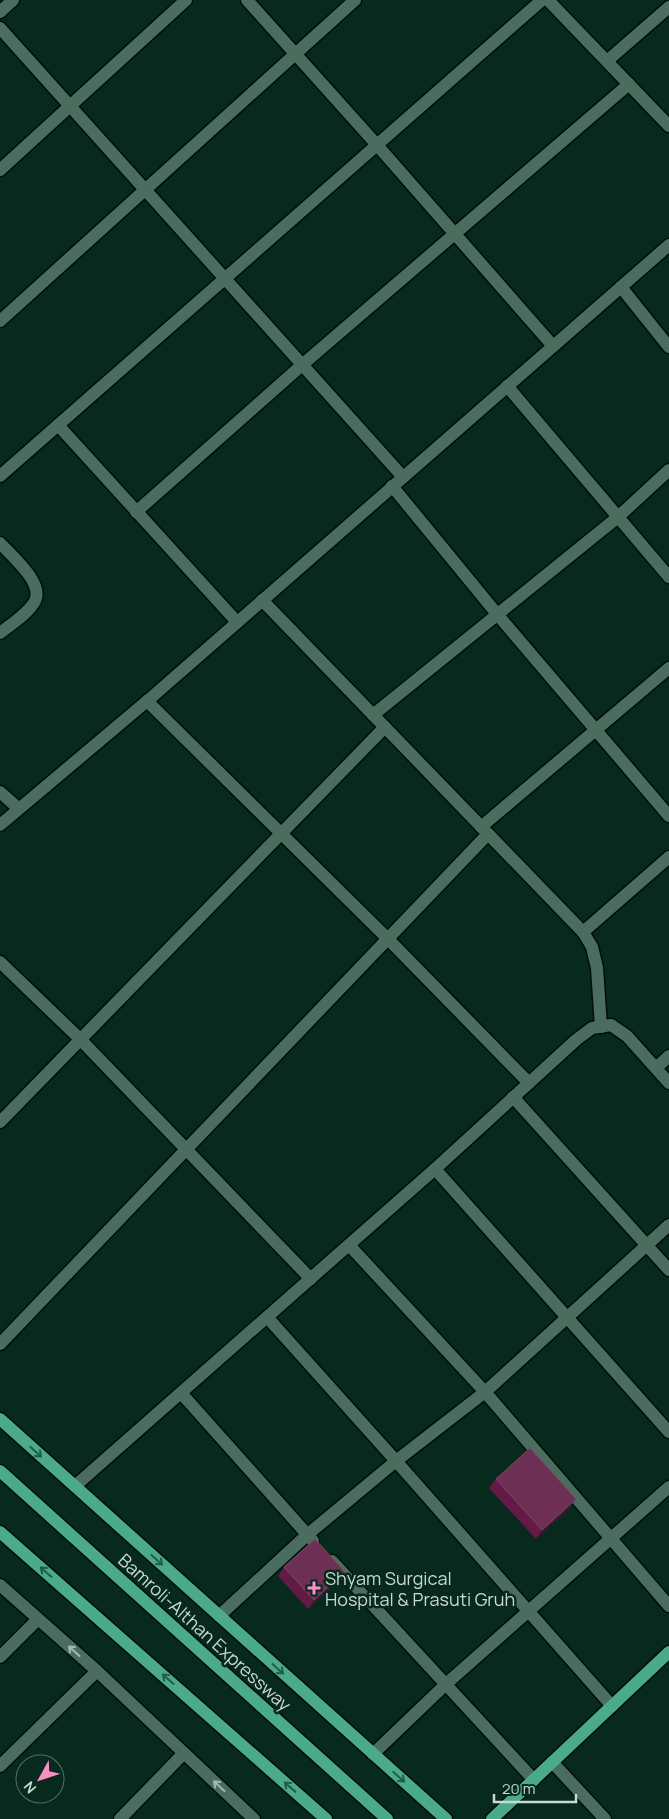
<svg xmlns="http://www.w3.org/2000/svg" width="669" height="1819" viewBox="0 0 669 1819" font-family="Manrope,sans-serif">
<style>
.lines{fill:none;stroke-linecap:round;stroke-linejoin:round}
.minor-casing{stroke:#001009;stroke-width:15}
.major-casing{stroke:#001009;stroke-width:15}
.minor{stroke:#4b6d5f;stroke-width:12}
.major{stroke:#4aaa8a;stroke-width:12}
.wall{fill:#631b45}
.shaded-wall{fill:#39182f}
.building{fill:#6d3054;stroke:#7b4a67}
.oneway{stroke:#225d49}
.oneway2{stroke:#a2b9af}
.poi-dot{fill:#fc8fc2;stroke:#07291e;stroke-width:2}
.labels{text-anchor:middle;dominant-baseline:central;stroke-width:5;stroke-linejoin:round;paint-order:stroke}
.poi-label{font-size:18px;fill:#c7d9d1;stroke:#07291e;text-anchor:start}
.street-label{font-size:18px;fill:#c7d9d1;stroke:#07291e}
</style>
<rect width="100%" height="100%" fill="#07291e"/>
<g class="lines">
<g class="minor-casing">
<g id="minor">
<path d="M 247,0 L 377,145 L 553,346"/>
<path d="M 548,0 L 669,126"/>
<path d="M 0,12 L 13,0"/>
<path d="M 0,28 L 403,477"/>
<path d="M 607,61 L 669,7"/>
<path d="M 0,170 L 186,0"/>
<path d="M 621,287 L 669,347"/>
<path d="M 0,321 L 355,0"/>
<path d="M 507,386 L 669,577"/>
<path d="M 58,425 L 237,622"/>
<path d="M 0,476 L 542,0"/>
<path d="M 392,486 L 497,614 L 669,816"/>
<path d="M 136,512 L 302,365 L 629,84"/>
<path d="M 0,543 C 12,556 44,583 35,601 C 28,614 11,624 0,633"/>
<path d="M 262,600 L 583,932 L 592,947 L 597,968 L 601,1027"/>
<path d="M 147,701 L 388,939 L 529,1083"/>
<path d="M 373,715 L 618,517 L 669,470"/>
<path d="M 0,792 L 18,808"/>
<path d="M 0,825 L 153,696 L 669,245"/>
<path d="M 481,827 L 669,668"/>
<path d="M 583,932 L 669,857"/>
<path d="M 0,962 L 80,1039 L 311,1279"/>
<path d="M 656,1068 L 669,1056"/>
<path d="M 513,1097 L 669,1270"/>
<path d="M 0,1122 L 385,727"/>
<path d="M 435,1169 L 669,1432"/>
<path d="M 349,1245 L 485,1392 L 669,1606"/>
<path d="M 267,1317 L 396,1461 L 612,1706"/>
<path d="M 0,1344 L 488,834"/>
<path d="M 181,1393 L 313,1541"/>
<path d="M 75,1486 L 435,1169 L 576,1040 L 592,1028 L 611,1025 L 627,1036 L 669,1083"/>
<path d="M 332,1561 L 534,1780"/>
<path d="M 0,1585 L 97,1671 L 254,1819"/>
<path d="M 219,1616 L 307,1535 L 396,1461 L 485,1392 L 669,1225"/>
<path d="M 0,1657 L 38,1619"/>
<path d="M 373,1754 L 446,1684 L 669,1487"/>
<path d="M 552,1762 L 605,1819"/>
<path d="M 0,1766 L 97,1671"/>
<path d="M 120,1819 L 184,1753"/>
</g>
</g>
<g class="major-casing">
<g id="major">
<path d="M 0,1419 L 446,1819"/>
<path d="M 0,1471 L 387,1819"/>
<path d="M 0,1532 L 326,1819"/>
<path d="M 492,1819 L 669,1652"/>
</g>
</g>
<use href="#minor" class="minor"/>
<use href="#major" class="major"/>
</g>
<g class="wall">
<path d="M 496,1479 L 570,1508 L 536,1539 L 489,1488 Z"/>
<path d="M 284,1567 L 345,1572 L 339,1581 L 308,1609 L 278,1576 Z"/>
</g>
<g class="shaded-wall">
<path d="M 576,1499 L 570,1508 L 536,1539 L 542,1530 Z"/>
<path d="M 345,1572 L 339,1581 L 308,1609 L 314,1600 Z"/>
</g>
<g class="building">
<path d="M 530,1448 L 576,1499 L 542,1530 L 496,1479 Z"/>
<path d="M 315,1539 L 345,1572 L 314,1600 L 284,1567 Z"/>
</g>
<defs><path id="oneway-shaft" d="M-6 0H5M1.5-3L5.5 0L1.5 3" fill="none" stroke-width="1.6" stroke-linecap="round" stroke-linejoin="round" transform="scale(1.25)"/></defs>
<g class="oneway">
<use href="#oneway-shaft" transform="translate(36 1452) rotate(42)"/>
<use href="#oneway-shaft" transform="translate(157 1560) rotate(42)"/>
<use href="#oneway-shaft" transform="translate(46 1572) rotate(-139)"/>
<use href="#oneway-shaft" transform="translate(278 1669) rotate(42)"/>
<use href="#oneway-shaft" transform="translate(168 1679) rotate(-139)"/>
<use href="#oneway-shaft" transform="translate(399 1777) rotate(42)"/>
<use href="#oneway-shaft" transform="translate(290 1787) rotate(-139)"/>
</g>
<g class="oneway2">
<use href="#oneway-shaft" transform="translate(74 1651) rotate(-138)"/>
<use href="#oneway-shaft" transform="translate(219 1786) rotate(-137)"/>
</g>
<path class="poi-dot" d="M311.5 1580.5h5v5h5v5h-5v5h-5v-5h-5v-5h5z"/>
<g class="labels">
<g class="poi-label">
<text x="325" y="1578">Shyam Surgical<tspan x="325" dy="21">Hospital &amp; Prasuti Gruh</tspan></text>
</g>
<g class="street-label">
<text transform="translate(205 1632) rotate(42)">Bamroli-Althan Expressway</text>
</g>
</g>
<g transform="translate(40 1779) rotate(230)"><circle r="24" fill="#07291e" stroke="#546f66"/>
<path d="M0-4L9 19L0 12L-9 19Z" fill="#fc8fc2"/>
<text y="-8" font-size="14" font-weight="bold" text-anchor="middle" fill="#c7d9d1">N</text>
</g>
<path d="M494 1794v8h82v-8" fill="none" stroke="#c7d9d1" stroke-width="2.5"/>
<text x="502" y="1794" font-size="15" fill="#c7d9d1" stroke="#07291e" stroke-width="4" paint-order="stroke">20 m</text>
</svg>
